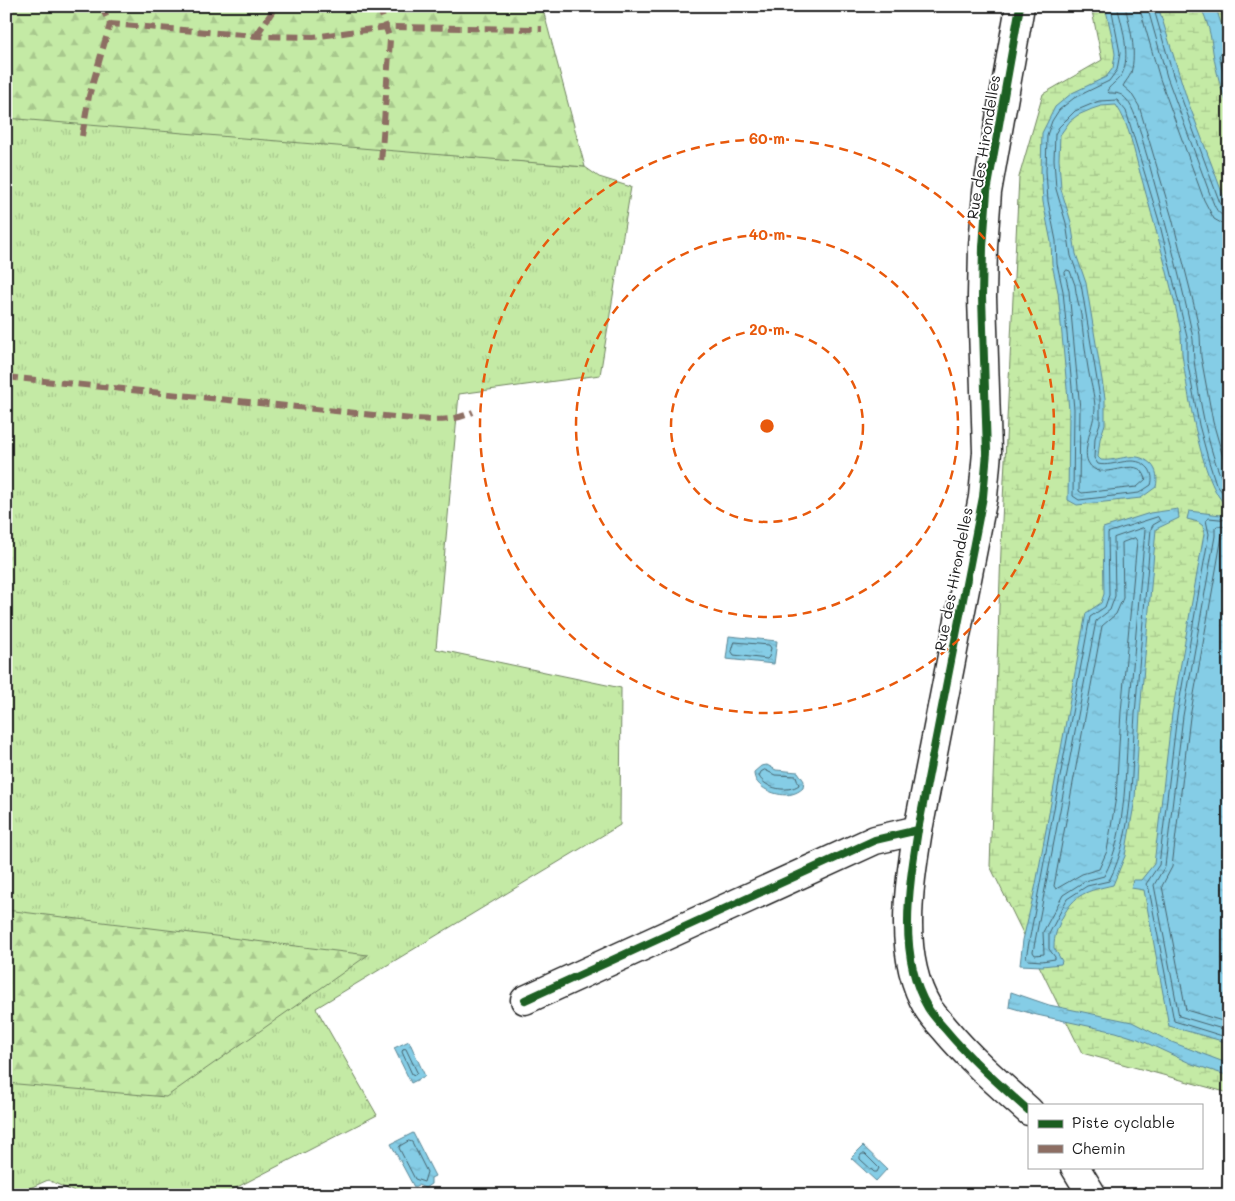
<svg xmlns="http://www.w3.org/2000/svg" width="1235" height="1201" viewBox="0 0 1235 1201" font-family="Mali,sans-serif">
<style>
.grass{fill:url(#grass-tufts);stroke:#708360}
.forest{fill:url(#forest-firs);stroke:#708360}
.wetland{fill:url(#wetland-marsh);stroke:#708360}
.water{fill:url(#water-ripples);stroke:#5b8695}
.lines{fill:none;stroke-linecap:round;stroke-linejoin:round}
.shore{stroke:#46636d;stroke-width:1}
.minor-casing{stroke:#1c1c1c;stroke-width:31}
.minor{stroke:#fff;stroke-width:28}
.quiet{stroke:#8d6e63;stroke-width:6;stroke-dasharray:12 6;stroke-linecap:butt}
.cycleway-casing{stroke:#fff;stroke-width:11}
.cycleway{stroke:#1b5e20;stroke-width:8}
.ring{fill:none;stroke:#e8590c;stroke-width:2.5;stroke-dasharray:9 6}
.labels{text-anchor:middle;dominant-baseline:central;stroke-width:4;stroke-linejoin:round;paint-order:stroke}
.street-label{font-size:15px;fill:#1c1c1c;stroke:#fff}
.centre{fill:#e8590c;stroke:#fff;stroke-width:2.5}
.ring-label{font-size:15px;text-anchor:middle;font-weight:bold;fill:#e8590c;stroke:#fff;stroke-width:4;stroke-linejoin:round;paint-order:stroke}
</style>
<defs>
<pattern id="grass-tufts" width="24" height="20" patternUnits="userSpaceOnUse" patternTransform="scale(1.25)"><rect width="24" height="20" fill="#c4eaa5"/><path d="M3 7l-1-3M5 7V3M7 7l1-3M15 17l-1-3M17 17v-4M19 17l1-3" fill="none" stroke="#a8c88d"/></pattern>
<pattern id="forest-firs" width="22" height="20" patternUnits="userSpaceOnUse" patternTransform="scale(1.25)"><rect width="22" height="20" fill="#c4eaa5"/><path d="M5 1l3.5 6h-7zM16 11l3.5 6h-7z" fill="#a8c88d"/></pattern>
<pattern id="wetland-marsh" width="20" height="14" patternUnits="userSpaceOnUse" patternTransform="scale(1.25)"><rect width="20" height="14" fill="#c4eaa5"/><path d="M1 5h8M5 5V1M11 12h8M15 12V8" fill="none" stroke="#a8c88d"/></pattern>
<pattern id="water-ripples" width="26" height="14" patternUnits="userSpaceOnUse" patternTransform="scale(1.25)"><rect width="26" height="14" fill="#85cde6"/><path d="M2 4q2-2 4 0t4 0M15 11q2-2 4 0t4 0" fill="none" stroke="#72afc5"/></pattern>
</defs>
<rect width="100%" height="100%" fill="#fff"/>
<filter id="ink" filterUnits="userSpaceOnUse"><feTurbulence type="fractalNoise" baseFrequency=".02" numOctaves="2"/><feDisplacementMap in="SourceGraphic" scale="10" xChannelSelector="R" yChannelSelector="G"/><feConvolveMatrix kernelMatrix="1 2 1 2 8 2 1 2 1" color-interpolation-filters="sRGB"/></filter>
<g filter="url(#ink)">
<path class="grass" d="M 6,116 L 585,167 L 599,177 L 631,187 L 600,375 L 459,394 L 436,649 L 621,688 L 620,825 L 316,1008 L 377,1115 L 222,1195 L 81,1195 L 48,1180 L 14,1195 L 6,1195 Z"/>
<g class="forest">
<path d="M 6,6 L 542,6 L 585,167 L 6,118 Z"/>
<path d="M 6,910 L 368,955 L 166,1097 L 6,1083 Z"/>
</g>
<path class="wetland" d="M 1091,6 L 1229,6 L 1229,1093 L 1082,1053 L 990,866 L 1002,521 L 1019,177 L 1043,94 L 1102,60 Z"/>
<g class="water">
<path d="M 1105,6 L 1158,6 L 1187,99 L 1229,211 L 1229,506 C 1204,497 1187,388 1183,361 C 1181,350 1182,338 1180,327 C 1169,276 1155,226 1141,176 C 1134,153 1130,125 1116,105 L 1101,106 L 1092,109 L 1078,115 L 1070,121 L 1060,135 L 1059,159 L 1061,189 L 1071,222 L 1076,254 L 1086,283 L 1105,398 L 1105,424 L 1100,439 L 1098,457 L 1101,460 C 1119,462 1135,449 1151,464 C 1157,470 1158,478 1156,487 L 1141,498 L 1077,505 L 1068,500 L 1069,410 L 1058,292 L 1052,264 L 1051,242 L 1043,202 L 1041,171 L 1042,133 L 1055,107 L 1072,93 L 1106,77 L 1113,68 L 1115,54 L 1113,41 Z"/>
<path d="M 1200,6 L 1215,6 C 1229,41 1229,74 1229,110 C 1222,92 1216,72 1213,52 C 1211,36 1208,21 1200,6 Z"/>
<path d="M 1178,509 L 1179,518 L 1156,529 L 1140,713 L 1135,799 L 1125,856 L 1113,885 C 1087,891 1075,893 1062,918 C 1057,930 1054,935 1054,948 L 1062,961 L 1061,964 L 1042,966 L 1020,965 L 1023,940 L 1036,884 L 1086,613 L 1101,603 L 1104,594 L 1103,528 L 1150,513 Z"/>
<path d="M 1189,511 L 1229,516 L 1229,1043 L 1169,1026 L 1144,890 L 1131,888 L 1133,880 L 1141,880 L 1154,864 L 1172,714 L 1204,534 L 1203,526 L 1198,522 L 1187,519 Z"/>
<path d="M 729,636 L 777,641 L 774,664 L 726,659 Z"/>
<path d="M 767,765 L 776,770 L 798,772 L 804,781 L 803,788 C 800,791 796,793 792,794 C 779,798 753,788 754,772 L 761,766 Z"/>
<path d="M 1011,992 L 1049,1005 L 1132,1022 L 1169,1041 L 1229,1064 L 1229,1076 L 1192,1064 L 1138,1039 L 1116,1032 L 1037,1015 L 1009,1007 Z"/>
<path d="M 409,1041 L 425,1076 L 411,1083 L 394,1048 Z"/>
<path d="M 413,1133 L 435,1176 L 431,1178 L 431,1184 L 425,1188 L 418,1185 L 414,1187 L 391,1144 Z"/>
<path d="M 863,1146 L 887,1169 L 876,1181 L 851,1158 Z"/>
</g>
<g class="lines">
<g class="shore">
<path d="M 1111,6 L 1120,53 L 1117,70 L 1109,81 L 1074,98 L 1059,110 L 1052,121 L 1047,135 L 1046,171 L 1048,201 L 1056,241 L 1057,264 L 1063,291 L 1074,409 L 1073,496 L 1079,500 L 1139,493 L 1151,485 C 1153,479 1152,474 1149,469 C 1135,452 1114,468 1098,464 L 1094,458 L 1095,438 L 1100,423 L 1100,398 L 1081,284 L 1071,256 L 1066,223 L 1056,189 L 1054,159 L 1055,134 L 1059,127 L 1075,111 L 1099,101 L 1117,100 L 1126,111 L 1159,221 L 1181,312 L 1187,337 L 1187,359 L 1199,425 L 1209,462 L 1216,484 L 1229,501"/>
<path d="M 1117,6 C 1122,24 1131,57 1122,74 C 1118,81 1110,85 1107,91 L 1109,93 C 1114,93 1119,93 1123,96 C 1136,106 1142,141 1147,156 C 1163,215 1180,274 1192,333 C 1194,342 1193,351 1194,360 C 1199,397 1209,461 1229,492"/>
<path d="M 1125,6 C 1130,27 1137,51 1131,73 C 1129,78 1125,82 1123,86 L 1131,93 L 1139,106 L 1172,218 L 1195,309 L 1200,335 L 1201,357 L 1213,422 L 1229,478"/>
<path d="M 1139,6 L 1160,79 L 1204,200 L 1214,219 L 1221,223 L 1229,225"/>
<path d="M 1147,6 L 1167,77 L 1211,197 C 1215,207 1217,216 1229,217"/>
<path d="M 1153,6 L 1173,75 L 1217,195 L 1222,208 L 1229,211"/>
<path d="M 1229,55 L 1221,53 L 1219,56 L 1229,95"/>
<path d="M 1067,270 L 1070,271 L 1075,285 C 1076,295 1079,305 1081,315 C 1083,333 1085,350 1088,368 C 1090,381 1095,396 1095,409 C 1094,424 1082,449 1088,462 C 1100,487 1138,450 1146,479 L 1137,487 L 1082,493 L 1079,491 L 1080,409 L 1069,291 L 1065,273 Z"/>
<path d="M 1158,517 L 1160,521 L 1153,525 L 1151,529 C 1146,590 1140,652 1135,714 C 1131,769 1135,830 1109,881 L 1087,886 L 1067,899 L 1049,934 L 1049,949 L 1055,957 L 1055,959 L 1042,961 L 1028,960 L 1026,958 L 1090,617 L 1105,607 L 1109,595 L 1108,533 Z"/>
<path d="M 1229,520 L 1209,518 L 1206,520 L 1209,534 L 1177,715 L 1159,865 L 1146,884 L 1149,889 L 1174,1021 L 1229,1038"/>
<path d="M 1229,527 L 1217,526 L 1215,528 L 1215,536 L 1183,716 L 1165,866 L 1154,885 L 1179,1016 L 1229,1031"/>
<path d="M 1143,528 L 1145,530 C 1140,591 1134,651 1129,712 C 1125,761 1128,833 1104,876 L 1085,881 L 1063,895 L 1043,932 L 1044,954 L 1035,955 L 1033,952 L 1096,621 L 1110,610 L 1115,596 L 1114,538 Z"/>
<path d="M 1229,534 L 1224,534 L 1222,536 L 1190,717 L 1172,867 L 1162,886 L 1186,1010 L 1229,1023"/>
<path d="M 1135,538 L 1137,541 L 1121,712 L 1116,797 L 1107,851 L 1099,869 L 1082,874 L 1056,889 L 1054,886 L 1102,626 L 1116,614 L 1123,598 L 1122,543 Z"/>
<path d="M 735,642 L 769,645 L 771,648 L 769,657 L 767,659 L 734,655 L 732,652 Z"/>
<path d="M 765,770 L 775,775 L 796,776 L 799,785 C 788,793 765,789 759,776 L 761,772 Z"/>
<path d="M 406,1049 L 417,1072 L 415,1075 L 412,1074 L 402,1052 L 403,1049 Z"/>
<path d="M 409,1141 L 412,1142 L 427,1172 L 424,1182 L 415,1179 L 399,1148 L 400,1146 Z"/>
<path d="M 862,1154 L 865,1154 L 879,1168 L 877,1172 L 874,1172 L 860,1159 L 860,1157 Z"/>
</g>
<g class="minor-casing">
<g id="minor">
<path d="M 1020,6 L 987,192 L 983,247 L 982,297 L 987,452 L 983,497 L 918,830 C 909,887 897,956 928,1008 C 933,1016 939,1022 945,1029 C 970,1059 1000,1085 1029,1111"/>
<path d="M 525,1000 L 875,840 L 918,830"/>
<path d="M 1075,1167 L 1092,1195"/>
</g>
</g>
<use href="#minor" class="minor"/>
<g class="quiet">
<path d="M 101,6 L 110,24 L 256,36 L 313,37 L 387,27 L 542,29"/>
<path d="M 379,6 L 390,40 L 381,163"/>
<path d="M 256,36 L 276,6"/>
<path d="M 82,136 L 89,96 L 110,24"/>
<path d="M 6,377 L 413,419 C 436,420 451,422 473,412"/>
</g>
<g class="cycleway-casing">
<g id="cycleway">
<path d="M 1020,6 L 987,192 L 983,247 L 982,297 L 987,452 L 983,497 L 918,830 C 909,887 897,956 928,1008 C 933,1016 939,1022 945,1029 C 970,1059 1000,1085 1029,1111"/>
<path d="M 525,1000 L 875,840 L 918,830"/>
</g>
</g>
<use href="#cycleway" class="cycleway"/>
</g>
</g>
<g class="ring">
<circle cx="767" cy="426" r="96"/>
<circle cx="767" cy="426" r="191"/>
<circle cx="767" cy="426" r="287"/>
</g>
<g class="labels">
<g class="street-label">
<text transform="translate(983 147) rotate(-81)">Rue des Hirondelles</text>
<text transform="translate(953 579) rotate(-79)">Rue des Hirondelles</text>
</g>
</g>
<circle cx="767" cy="426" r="8" class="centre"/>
<g class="ring-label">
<text x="767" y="144">60 m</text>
<text x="767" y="240">40 m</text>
<text x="767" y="335">20 m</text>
</g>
<rect width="1235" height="1201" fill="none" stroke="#fff" stroke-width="25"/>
<rect x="12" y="12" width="1210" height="1176" fill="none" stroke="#1c1c1c" stroke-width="2" filter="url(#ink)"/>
<rect x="1028" y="1104" width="175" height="65" fill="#ffffff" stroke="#a4a4a4"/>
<rect x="1038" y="1120" width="25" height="8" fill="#1b5e20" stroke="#a4a4a4"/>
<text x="1072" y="1128" font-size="15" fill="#1c1c1c">Piste cyclable</text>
<rect x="1038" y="1145" width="25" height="8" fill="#8d6e63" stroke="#a4a4a4"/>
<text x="1072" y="1154" font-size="15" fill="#1c1c1c">Chemin</text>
</svg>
